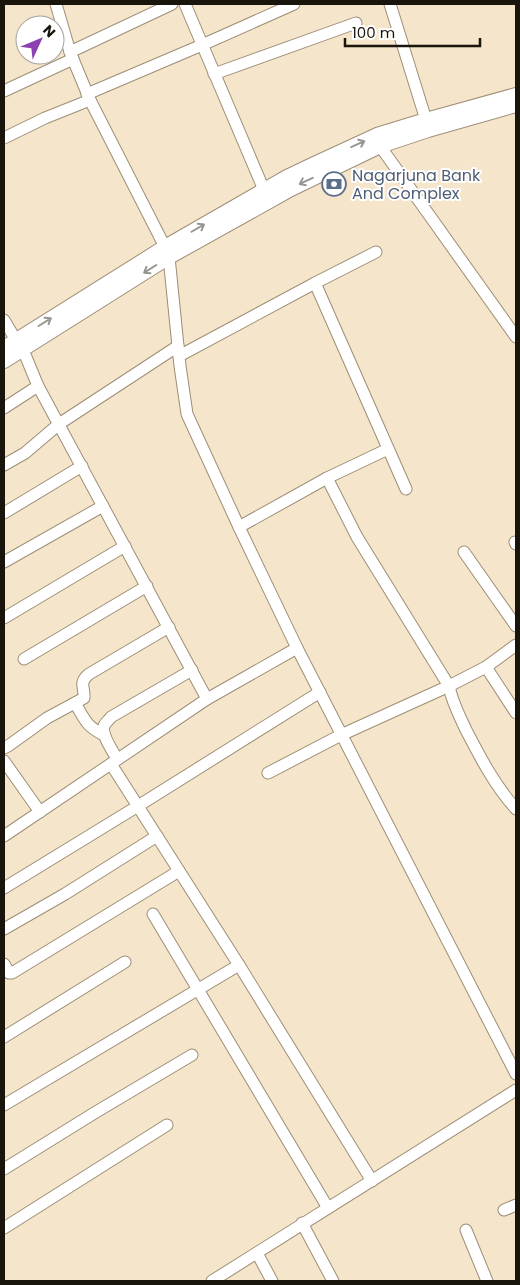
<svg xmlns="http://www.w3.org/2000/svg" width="520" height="1285" viewBox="0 0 520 1285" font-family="Poppins,sans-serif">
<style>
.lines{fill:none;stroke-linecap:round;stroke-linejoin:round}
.minor-casing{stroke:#9d8e76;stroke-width:13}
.major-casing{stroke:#9d8e76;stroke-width:16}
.minor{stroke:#fff;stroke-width:11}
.major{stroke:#fff;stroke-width:14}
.oneway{stroke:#989692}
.labels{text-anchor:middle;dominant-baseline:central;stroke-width:4;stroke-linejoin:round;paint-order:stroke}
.service-label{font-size:16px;fill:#4e5e75;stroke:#fff;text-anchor:start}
</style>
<rect width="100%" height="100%" fill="#f5e5cb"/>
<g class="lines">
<g class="minor-casing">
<g id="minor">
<path d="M 56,4 L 70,52 L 90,100 L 165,247 L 169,257 L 180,366 L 187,414 L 239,527 L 297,648 L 516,1074"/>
<path d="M 185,4 L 264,190"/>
<path d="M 390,4 L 426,120"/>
<path d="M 70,52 L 172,4"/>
<path d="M 214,74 L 356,23"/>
<path d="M 4,91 L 73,59"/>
<path d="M 87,94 L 202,45 L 294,4"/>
<path d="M 4,138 L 45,118 L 90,100"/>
<path d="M 378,140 L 380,146 L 516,337"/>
<path d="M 315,283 L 376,252"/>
<path d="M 4,320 L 26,357 L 38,386 L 207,699"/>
<path d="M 179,356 L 315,283 L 406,489"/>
<path d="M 4,408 L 38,386"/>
<path d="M 388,449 L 327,478 L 357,537 L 449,686 C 452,702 459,715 466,730 C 480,757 495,786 516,809"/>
<path d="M 4,465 L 25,453 L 59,424 L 178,346"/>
<path d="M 4,513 L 82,466"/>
<path d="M 239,527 L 327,478"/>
<path d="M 515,542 L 516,544"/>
<path d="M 464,552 L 516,626"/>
<path d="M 4,562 L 103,506"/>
<path d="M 4,618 L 125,546"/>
<path d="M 24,659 L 147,586"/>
<path d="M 486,667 L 516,713"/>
<path d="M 75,703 C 85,720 86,726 104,735"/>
<path d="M 4,748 L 8,746 L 47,718 L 84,698 C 85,687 78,683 89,674 L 169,627"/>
<path d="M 117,759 C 113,751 101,735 104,726 C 105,723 109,720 111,717 L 192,670"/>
<path d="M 4,761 L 40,812"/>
<path d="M 111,764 L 239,965 L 372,1181"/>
<path d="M 268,773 L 341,735 L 449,686 L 486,667 L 516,645"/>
<path d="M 4,836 L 207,699 L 297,648"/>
<path d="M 4,888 L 138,806 L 320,692"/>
<path d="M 153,914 L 328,1208"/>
<path d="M 4,929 L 65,894 L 157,836"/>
<path d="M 4,964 L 9,973 L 12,973 L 179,871"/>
<path d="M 4,1037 L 125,962"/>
<path d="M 4,1105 L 239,965"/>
<path d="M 4,1169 L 96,1112 L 192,1055"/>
<path d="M 504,1210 L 516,1205"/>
<path d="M 302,1223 L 333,1281"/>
<path d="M 4,1228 L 167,1125"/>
<path d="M 466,1230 L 487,1281"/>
<path d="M 257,1253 L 272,1281"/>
<path d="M 212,1281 L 516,1090"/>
</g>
</g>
<g class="major-casing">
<g id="major">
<path d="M 4,348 L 165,247 L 287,177 L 310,166 L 377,135 L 426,120 L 516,95"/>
<path d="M 4,361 L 169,257 L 291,189 L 380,146 L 428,130 L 516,105"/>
</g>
</g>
<use href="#minor" class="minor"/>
<use href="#major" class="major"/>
</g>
<defs><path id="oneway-shaft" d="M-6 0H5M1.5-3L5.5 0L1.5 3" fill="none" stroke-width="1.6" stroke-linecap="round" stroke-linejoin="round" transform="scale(1.25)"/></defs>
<g class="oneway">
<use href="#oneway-shaft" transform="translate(358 144) rotate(-24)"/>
<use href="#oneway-shaft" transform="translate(306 181) rotate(155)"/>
<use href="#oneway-shaft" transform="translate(198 228) rotate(-30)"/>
<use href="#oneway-shaft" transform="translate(150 269) rotate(148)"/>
<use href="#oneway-shaft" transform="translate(45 322) rotate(-32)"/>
</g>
<defs>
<g id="bank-ring" transform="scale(1.25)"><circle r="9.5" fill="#fff" stroke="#5c6f8a" stroke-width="1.5"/><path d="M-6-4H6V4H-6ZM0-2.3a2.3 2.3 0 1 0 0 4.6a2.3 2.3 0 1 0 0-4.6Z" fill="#5c6f8a"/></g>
</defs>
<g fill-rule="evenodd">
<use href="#bank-ring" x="334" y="184"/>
</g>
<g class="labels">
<g class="service-label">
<text x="352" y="175">Nagarjuna Bank<tspan x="352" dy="18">And Complex</tspan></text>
</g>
</g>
<rect width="520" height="1285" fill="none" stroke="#1a150c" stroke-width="10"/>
<g transform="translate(40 40) rotate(46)"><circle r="24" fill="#ffffff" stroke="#a3a19e"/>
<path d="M0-4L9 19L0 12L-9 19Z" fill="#8c40b1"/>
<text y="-8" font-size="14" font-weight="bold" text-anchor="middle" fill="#1a150c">N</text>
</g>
<path d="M345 38v8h135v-8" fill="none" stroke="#1a150c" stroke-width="2.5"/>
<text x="352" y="38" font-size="15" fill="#1a150c" stroke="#ffffff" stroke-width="4" paint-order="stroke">100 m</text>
</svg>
